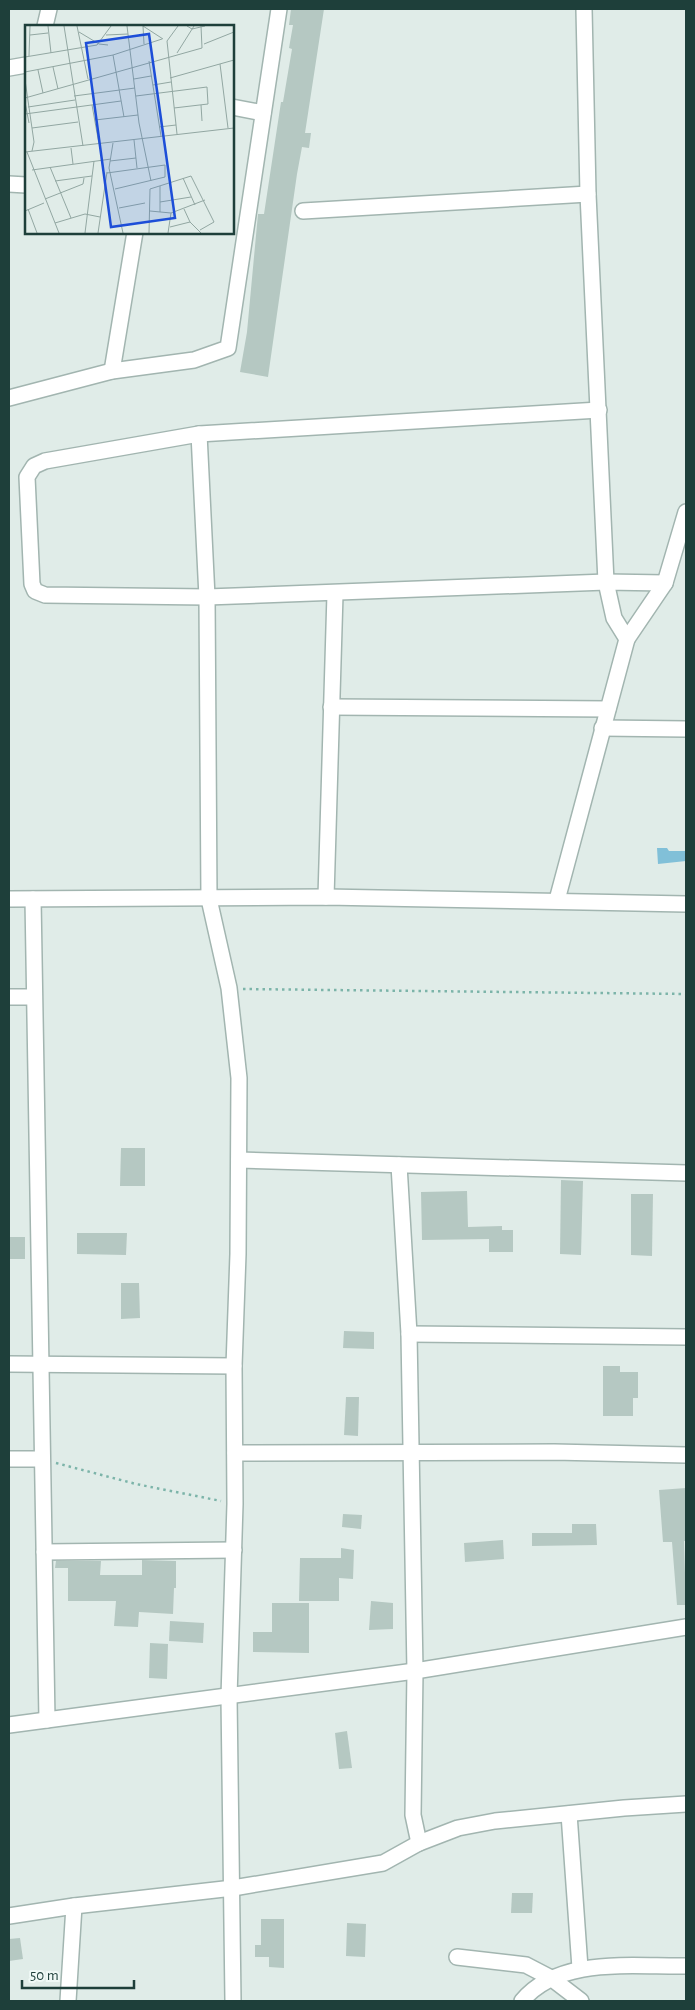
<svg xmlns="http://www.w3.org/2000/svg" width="695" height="2010" viewBox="0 0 695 2010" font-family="'Alegreya Sans',sans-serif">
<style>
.water{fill:#81c0d8}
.building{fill:#b5c8c2}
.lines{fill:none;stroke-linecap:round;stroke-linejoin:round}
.minor-casing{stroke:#a2b5b0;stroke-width:18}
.path{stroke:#7cb4a9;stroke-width:2.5;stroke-dasharray:2.5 4;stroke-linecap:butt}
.minor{stroke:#fff;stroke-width:15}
.inset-road{fill:none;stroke:#92a7a2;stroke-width:1}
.view{fill:#1d4ed8;fill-opacity:0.15;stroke:#1d4ed8;stroke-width:2.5}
.inset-edge{fill:none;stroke:#1e3f3a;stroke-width:2.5}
</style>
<rect width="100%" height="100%" fill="#e0ece8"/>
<path class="water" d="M 657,848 L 667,848 L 669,851 L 686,851 L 686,861 L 658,864 Z"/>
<g class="building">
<path d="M 291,9 L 324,9 L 305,133 L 311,133 L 309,148 L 302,147 L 297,174 L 268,377 L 240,372 L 247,332 L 258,214 L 264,214 L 281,102 L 283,102 L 292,49 L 289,48 L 293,25 L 289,25 Z"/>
<path d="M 121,1148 L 145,1148 L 145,1186 L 120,1186 Z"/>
<path d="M 561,1180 L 583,1181 L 581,1255 L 560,1254 Z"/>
<path d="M 467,1191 L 468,1227 L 502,1226 L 502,1230 L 513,1230 L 513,1252 L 489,1252 L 489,1239 L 422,1240 L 421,1192 Z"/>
<path d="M 631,1194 L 653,1194 L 652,1256 L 631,1255 Z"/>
<path d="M 77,1233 L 127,1233 L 126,1255 L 77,1254 Z"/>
<rect x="9" y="1237" width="16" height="22"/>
<path d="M 121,1283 L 139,1283 L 140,1318 L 121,1319 Z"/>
<path d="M 344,1331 L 374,1332 L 374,1349 L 343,1348 Z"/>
<path d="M 603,1366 L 620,1366 L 620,1372 L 638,1372 L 638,1398 L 633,1398 L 633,1416 L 603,1416 Z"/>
<path d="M 346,1397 L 359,1397 L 358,1436 L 344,1435 Z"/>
<path d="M 686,1488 L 686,1541 L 684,1541 L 686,1605 L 677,1605 L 672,1542 L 663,1542 L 659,1490 Z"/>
<path d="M 343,1514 L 362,1515 L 361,1529 L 342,1527 Z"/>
<path d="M 572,1524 L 596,1524 L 597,1545 L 532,1546 L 532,1533 L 572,1533 Z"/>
<path d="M 503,1540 L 504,1559 L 465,1562 L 464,1543 Z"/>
<path d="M 341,1548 L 354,1550 L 353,1579 L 339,1578 L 339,1601 L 299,1601 L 300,1558 L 341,1558 Z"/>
<path d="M 142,1560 L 176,1561 L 176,1588 L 174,1588 L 173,1614 L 139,1612 L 138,1627 L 114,1626 L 116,1601 L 68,1601 L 68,1568 L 55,1568 L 56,1561 L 101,1561 L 100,1575 L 142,1575 Z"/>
<path d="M 371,1601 L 393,1603 L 393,1629 L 369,1630 Z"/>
<path d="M 272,1603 L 309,1603 L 309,1653 L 253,1652 L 253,1632 L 272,1632 Z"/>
<path d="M 170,1621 L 204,1623 L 203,1643 L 169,1641 Z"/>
<path d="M 150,1643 L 168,1644 L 167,1679 L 149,1678 Z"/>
<path d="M 347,1731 L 352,1768 L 339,1769 L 335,1733 Z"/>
<path d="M 512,1893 L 533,1893 L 532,1913 L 511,1913 Z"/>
<path d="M 261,1919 L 284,1919 L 284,1968 L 269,1967 L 269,1957 L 255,1957 L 255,1945 L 261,1945 Z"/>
<path d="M 347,1923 L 366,1924 L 365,1957 L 346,1956 Z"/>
<path d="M 20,1938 L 23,1959 L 9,1961 L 9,1939 Z"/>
</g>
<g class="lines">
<g class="minor-casing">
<g id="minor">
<path d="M 45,26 L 49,9"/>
<path d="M 9,68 L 26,65"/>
<path d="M 232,107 L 263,113"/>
<path d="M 9,184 L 26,185"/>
<path d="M 303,211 L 588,194"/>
<path d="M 112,371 L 135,232"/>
<path d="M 9,398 L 112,371 L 194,360 L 228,348 L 279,9"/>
<path d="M 599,410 L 199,434 L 45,461 L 34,466 L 27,477 L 32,584 L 35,591 L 45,595 L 207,597 L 606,582 L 665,583"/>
<path d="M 199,434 L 207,597 L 209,899 L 229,988 L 239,1078 L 238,1254 L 234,1366 L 235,1504 L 229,1697 L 233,2001"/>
<path d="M 627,639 L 665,583 L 686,512"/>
<path d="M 331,707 L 608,709"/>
<path d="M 602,728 L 686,729"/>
<path d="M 326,897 L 335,594"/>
<path d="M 9,899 L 326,897 L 686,904"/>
<path d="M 33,899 L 47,1720"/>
<path d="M 557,900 L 627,639 L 614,618 L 606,582 L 588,194 L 584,9"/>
<path d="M 9,997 L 34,997"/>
<path d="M 239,1160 L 686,1173"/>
<path d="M 409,1334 L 686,1337"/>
<path d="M 9,1364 L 234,1366"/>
<path d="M 235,1453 L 554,1452 L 686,1455"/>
<path d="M 9,1459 L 42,1459"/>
<path d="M 44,1552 L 234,1550"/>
<path d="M 9,1725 L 415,1671 L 686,1627"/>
<path d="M 569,1814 L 580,1968"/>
<path d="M 419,1843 L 458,1828 L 495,1821 L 624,1808 L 686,1804"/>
<path d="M 9,1916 L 74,1906 L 233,1888 L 383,1863 L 419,1843 L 413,1815 L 415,1671 L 409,1334 L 399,1165"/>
<path d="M 457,1957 L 526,1965 L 551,1978 L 581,2001"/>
<path d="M 68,2001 L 74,1906"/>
<path d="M 522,2001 C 559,1956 633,1967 686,1966"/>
</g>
</g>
<g class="path">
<path d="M 243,989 L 686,994"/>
<path d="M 56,1463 L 136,1484 L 221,1501"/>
</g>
<use href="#minor" class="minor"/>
</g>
<g transform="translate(25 25)">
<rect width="209" height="209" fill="#e0ece8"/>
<path class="inset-road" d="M 23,1 L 26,28M 39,1 L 58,121M 52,1 L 63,54M 102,1 L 114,98 L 126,156M 118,1 L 138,14M 118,1 L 119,19M 162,1 L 167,4 L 180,1M 54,7 L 74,19 L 83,20M 5,10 L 23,8M 81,10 L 103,9M 179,19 L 209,7M 152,28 L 169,1M 4,31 L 5,1M 0,32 L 72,20 L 86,1M 124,36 L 136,111M 195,39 L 203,103M 28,42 L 33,64M 13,45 L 18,68M 0,47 L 88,30M 145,53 L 209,35M 109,54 L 126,51M 0,55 L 9,117 L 7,126M 128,60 L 146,57M 49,71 L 110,63M 111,71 L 182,62 L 183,79 L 149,83M 0,73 L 177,23 L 176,1M 0,77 L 4,98M 67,80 L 74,119M 176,80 L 177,96M 3,82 L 50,75M 0,89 L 96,76M 99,92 L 88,30 L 137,14M 70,95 L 113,90M 134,102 L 151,100M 7,103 L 53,97M 152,109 L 142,16 L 153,1M 109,115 L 112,143M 88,118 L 84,143 L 98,208M 46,123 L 48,139M 0,127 L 209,103M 2,127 L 34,208M 85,136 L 111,133M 25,142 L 46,193M 7,145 L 86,134M 82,148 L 140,140 L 140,152 L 90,164M 158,153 L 170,180M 30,156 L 67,151M 135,161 L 135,187M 20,174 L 58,159 L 59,153M 135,177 L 166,172M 94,183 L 120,178M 3,184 L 12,208M 159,184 L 165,197 L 176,208M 0,186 L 19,178M 125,186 L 146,188 L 180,175M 30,198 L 60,189 L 75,192M 145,202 L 165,197M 60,208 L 69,136M 73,208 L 82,147M 124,208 L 125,164 L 166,151 L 189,197 L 175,205M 143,208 L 146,188"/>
<path class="view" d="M 124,9 L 150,193 L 86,202 L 61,18 Z"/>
<rect width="209" height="209" class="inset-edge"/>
</g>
<rect width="695" height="2010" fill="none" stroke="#1e3f3a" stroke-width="20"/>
<path d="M22 1980v8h112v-8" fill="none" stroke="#1e3f3a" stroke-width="2.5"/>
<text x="30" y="1980" font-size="15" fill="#1e3f3a" stroke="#f0f9f6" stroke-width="4" paint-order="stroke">50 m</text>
</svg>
